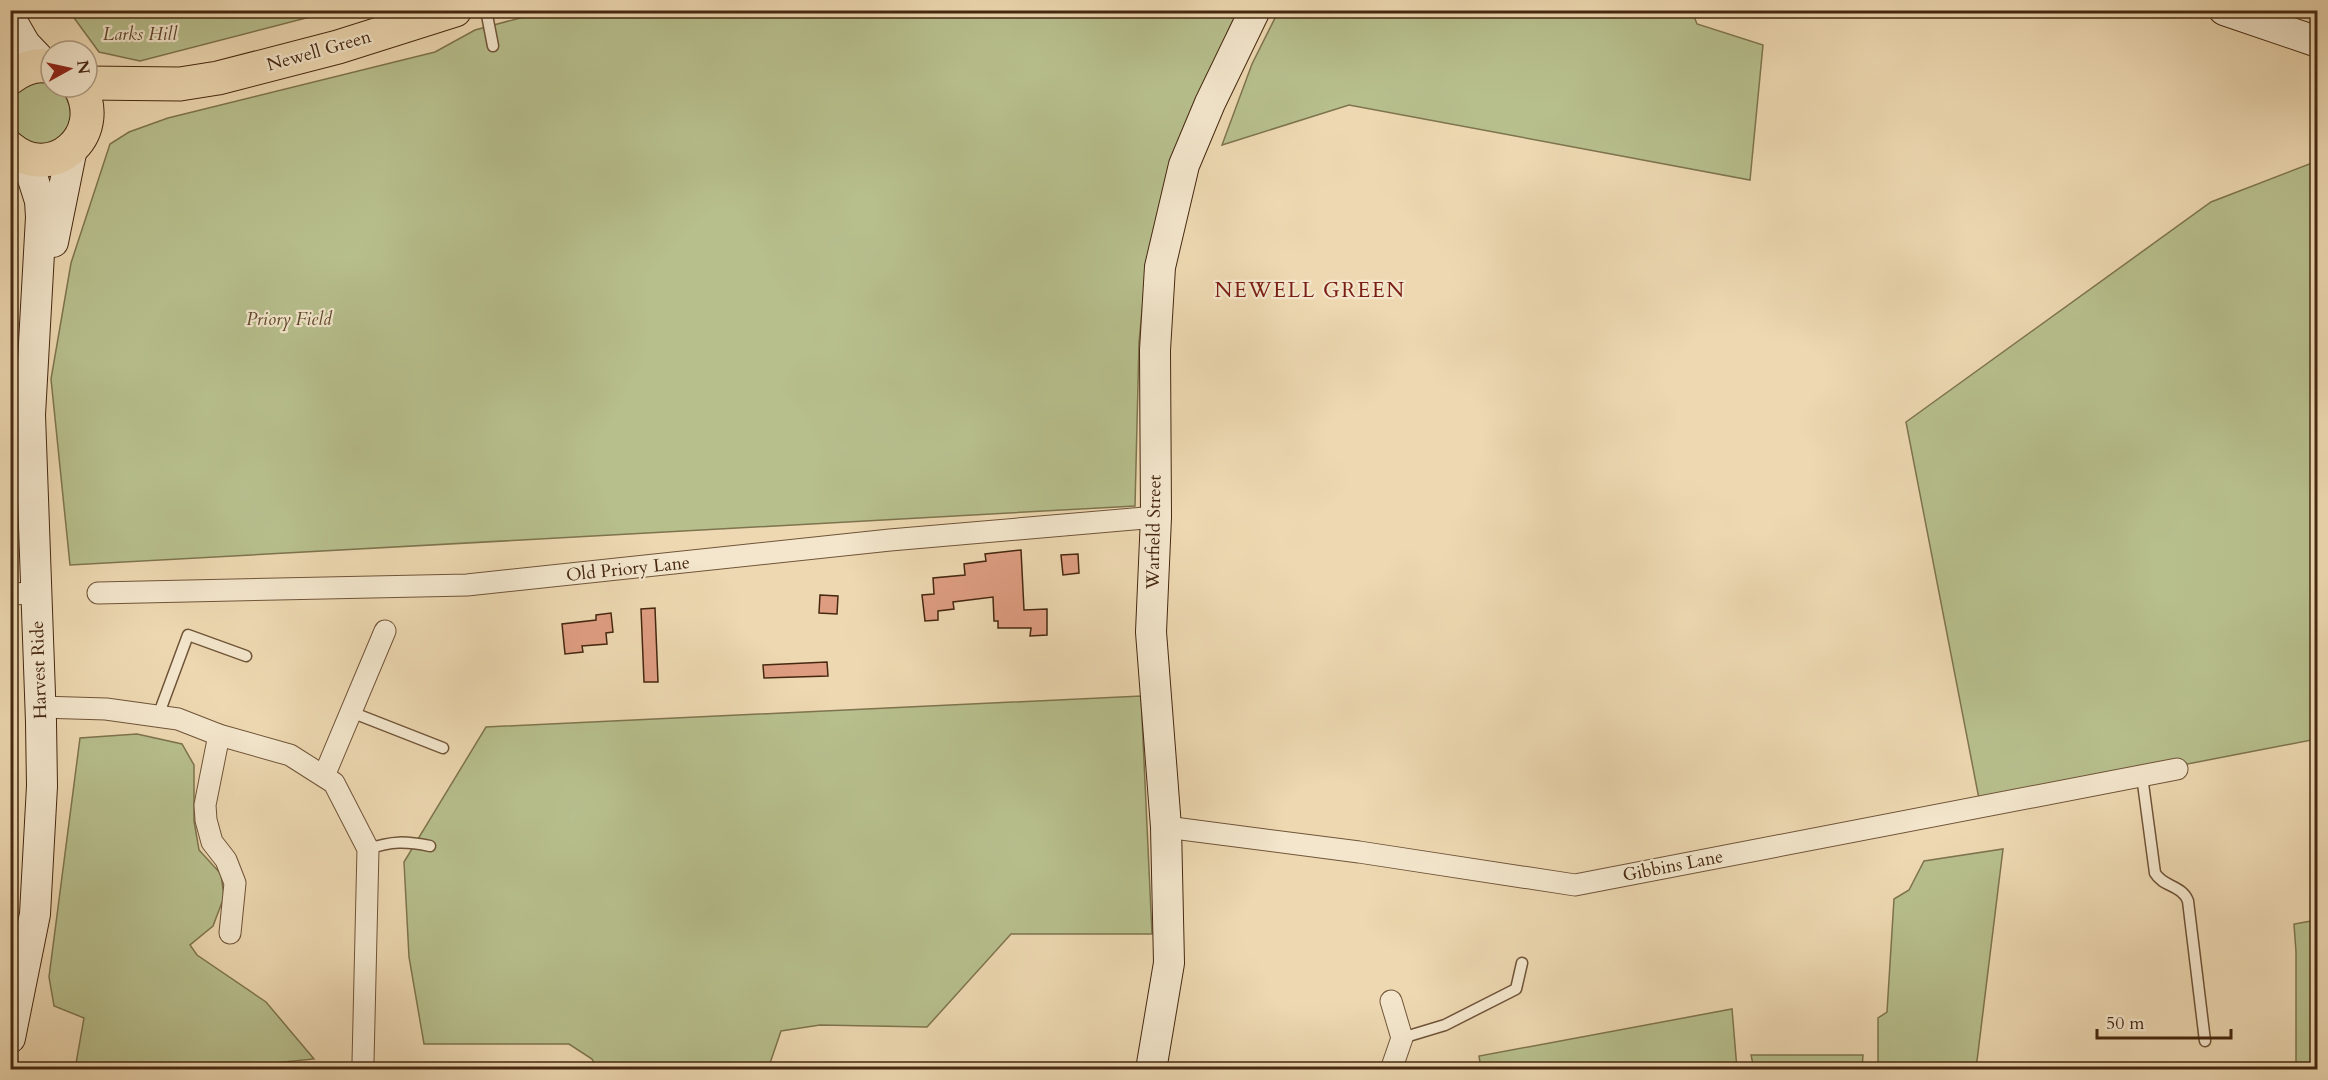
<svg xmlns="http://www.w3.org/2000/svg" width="2328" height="1080" viewBox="0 0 2328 1080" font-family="Cardo,serif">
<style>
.green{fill:#b7bf8d;stroke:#7e744e;stroke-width:1.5}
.building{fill:#de9d81;stroke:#462810;stroke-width:1.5}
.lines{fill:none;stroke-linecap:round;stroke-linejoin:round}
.lane-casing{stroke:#705438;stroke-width:13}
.street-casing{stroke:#705438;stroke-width:23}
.secondary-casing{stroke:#462810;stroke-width:32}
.primary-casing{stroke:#462810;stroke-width:35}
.lane{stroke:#f3e6cc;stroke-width:10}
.street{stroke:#f3e6cc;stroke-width:21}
.secondary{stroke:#f3e6cc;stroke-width:30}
.primary{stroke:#edd8b1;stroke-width:33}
.labels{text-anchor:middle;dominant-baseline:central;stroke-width:4.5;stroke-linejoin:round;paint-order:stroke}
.park-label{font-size:18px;font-style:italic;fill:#5d4629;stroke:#f3e6cc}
.street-label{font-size:18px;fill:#462810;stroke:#f3e6cc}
.quarter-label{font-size:21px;letter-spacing:1.5px;fill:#7a1f14;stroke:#f3e6cc}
</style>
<rect width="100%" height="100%" fill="#edd8b1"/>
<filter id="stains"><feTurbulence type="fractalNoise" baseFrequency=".00333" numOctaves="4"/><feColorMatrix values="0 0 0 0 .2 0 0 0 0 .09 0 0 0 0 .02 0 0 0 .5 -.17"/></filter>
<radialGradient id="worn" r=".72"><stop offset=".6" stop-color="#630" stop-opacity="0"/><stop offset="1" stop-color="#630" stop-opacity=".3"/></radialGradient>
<g class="green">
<path d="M 1279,10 L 1692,11 L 1697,24 L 1763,45 L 1750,180 L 1349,105 L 1222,145 L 1252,64 Z"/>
<path d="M 69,11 L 333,11 L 140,61 L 99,52 Z"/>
<path d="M 546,11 L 1238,11 L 1228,31 L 1147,258 L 1139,343 L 1135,506 L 70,565 L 51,379 L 71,263 L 110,144 L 129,132 L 168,118 L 435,52 L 475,30 Z"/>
<path d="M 40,82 L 49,83 L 51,87 L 57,87 C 74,101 77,127 57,140 C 52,144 44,144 38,146 C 8,131 11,133 10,100 L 22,86 Z"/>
<path d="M 2317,161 L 2317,739 L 1980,804 L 1906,422 L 2211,202 Z"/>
<path d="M 11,194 L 17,206 L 11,274 Z"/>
<path d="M 1141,696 L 1152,934 L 1011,934 L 927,1027 L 820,1025 L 781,1031 L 768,1069 L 597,1069 L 592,1059 L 569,1044 L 424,1044 L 409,957 L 404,862 L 486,727 Z"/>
<path d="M 137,734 L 182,744 L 194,765 L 194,821 L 199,850 L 221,874 L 224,897 L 213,926 L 190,945 L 197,955 L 266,1002 L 314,1059 L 202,1070 L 75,1069 L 84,1018 L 54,1006 L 49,977 L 80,738 Z"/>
<path d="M 2003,849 L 1976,1069 L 1878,1069 L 1878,1018 L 1887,1012 L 1894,899 L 1909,890 L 1924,861 Z"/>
<path d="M 2317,920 L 2317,1069 L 2296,1069 L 2296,952 L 2294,924 Z"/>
<path d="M 1732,1009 L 1737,1069 L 1481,1069 L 1479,1056 Z"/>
<path d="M 1751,1055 L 1863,1055 L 1862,1069 L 1754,1069 Z"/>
</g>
<g class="building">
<path d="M 1021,550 L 1024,610 L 1047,609 L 1047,635 L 1030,636 L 1031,628 L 998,628 L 998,621 L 994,621 L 993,597 L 953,602 L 954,609 L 938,611 L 938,620 L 925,621 L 922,595 L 934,594 L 933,578 L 965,575 L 964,564 L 986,561 L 985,554 Z"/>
<path d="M 1078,554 L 1079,573 L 1063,575 L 1061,555 Z"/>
<path d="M 820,595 L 838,596 L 837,614 L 819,613 Z"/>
<path d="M 655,608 L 658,682 L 644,682 L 641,609 Z"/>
<path d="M 611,613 L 613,632 L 606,633 L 607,644 L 582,646 L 583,652 L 565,654 L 562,624 L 596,620 L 596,615 Z"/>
<path d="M 827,662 L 828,676 L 764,678 L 763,665 Z"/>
</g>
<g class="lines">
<g class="lane-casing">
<g id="lane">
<path d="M 486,10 L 493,46"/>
<path d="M 351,712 L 443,748"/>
<path d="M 158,716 L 188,635 L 246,656"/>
<path d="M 2142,776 L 2155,873 C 2163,887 2182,885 2188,901 L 2205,1041"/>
<path d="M 368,849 C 392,841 405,841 430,846"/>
<path d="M 1402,1038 L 1445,1025 L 1516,989 L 1522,963"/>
</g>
</g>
<g class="street-casing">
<g id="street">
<path d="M 98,593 L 467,585 L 890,540 L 1156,517"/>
<path d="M 10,594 L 37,593"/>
<path d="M 40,707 L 106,709 L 178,719 L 219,735 L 290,755 L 334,783 L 368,849 L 363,1062"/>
<path d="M 219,735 L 205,805 L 206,820 L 212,842 L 226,860 L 235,883 L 230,933"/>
<path d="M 324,776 L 385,631"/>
<path d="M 1166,827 L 1359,852 L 1575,885 L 2177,769"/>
<path d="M 1391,1070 L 1402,1038 L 1391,1001"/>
</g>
</g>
<g class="secondary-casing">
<g id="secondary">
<path d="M 2224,10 L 2318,42"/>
<path d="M 10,18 L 25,44 L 46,66"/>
<path d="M 53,242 L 72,148"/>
<path d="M 10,1038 L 35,914 L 42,786 L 41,722 L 30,415 L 41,217 L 40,201 L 26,157"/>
<path d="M 1151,1070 L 1169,963 L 1166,827 L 1151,632 L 1156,517 L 1155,350 L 1160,267 L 1184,165 L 1210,103 L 1255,10"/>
</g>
</g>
<g class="primary-casing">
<g id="primary">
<path d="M 10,78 C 22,69 36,63 51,67"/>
<path d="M 87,83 L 180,84 L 218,78 L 338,47 L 455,10"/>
<path d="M 10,148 C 51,183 107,136 80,87"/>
</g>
</g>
<use href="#lane" class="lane"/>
<use href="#street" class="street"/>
<use href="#secondary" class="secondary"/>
<use href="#primary" class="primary"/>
</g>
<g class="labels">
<g class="park-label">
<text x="140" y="34">Larks Hill</text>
<text x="289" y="319">Priory Field</text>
</g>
<g class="street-label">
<text transform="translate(319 51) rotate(-16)">Newell Green</text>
<text transform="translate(1154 532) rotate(-89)">Warfield Street</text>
<text transform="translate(628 569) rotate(-6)">Old Priory Lane</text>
<text transform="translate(39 670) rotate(-92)">Harvest Ride</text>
<text transform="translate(1673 866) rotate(-11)">Gibbins Lane</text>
</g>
<g class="quarter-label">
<text x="1310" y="290">NEWELL GREEN</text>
</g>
</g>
<rect width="2328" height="1080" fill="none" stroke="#edd8b1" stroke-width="36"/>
<rect x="12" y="12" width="2304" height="1056" fill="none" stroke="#462810" stroke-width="3"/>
<rect x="18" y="18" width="2292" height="1044" fill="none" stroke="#462810" stroke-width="1.5"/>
<g transform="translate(69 69) rotate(82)"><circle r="28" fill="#f3e6cc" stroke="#ae9a81" stroke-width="1.5"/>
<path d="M0-4.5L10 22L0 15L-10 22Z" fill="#8f2418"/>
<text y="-9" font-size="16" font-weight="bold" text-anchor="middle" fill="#462810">N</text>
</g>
<path d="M2097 1029v9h134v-9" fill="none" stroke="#462810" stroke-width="3"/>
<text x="2106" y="1029" font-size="18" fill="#462810" stroke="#f3e6cc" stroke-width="4.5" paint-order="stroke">50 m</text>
<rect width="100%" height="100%" filter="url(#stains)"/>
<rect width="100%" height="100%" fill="url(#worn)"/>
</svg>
